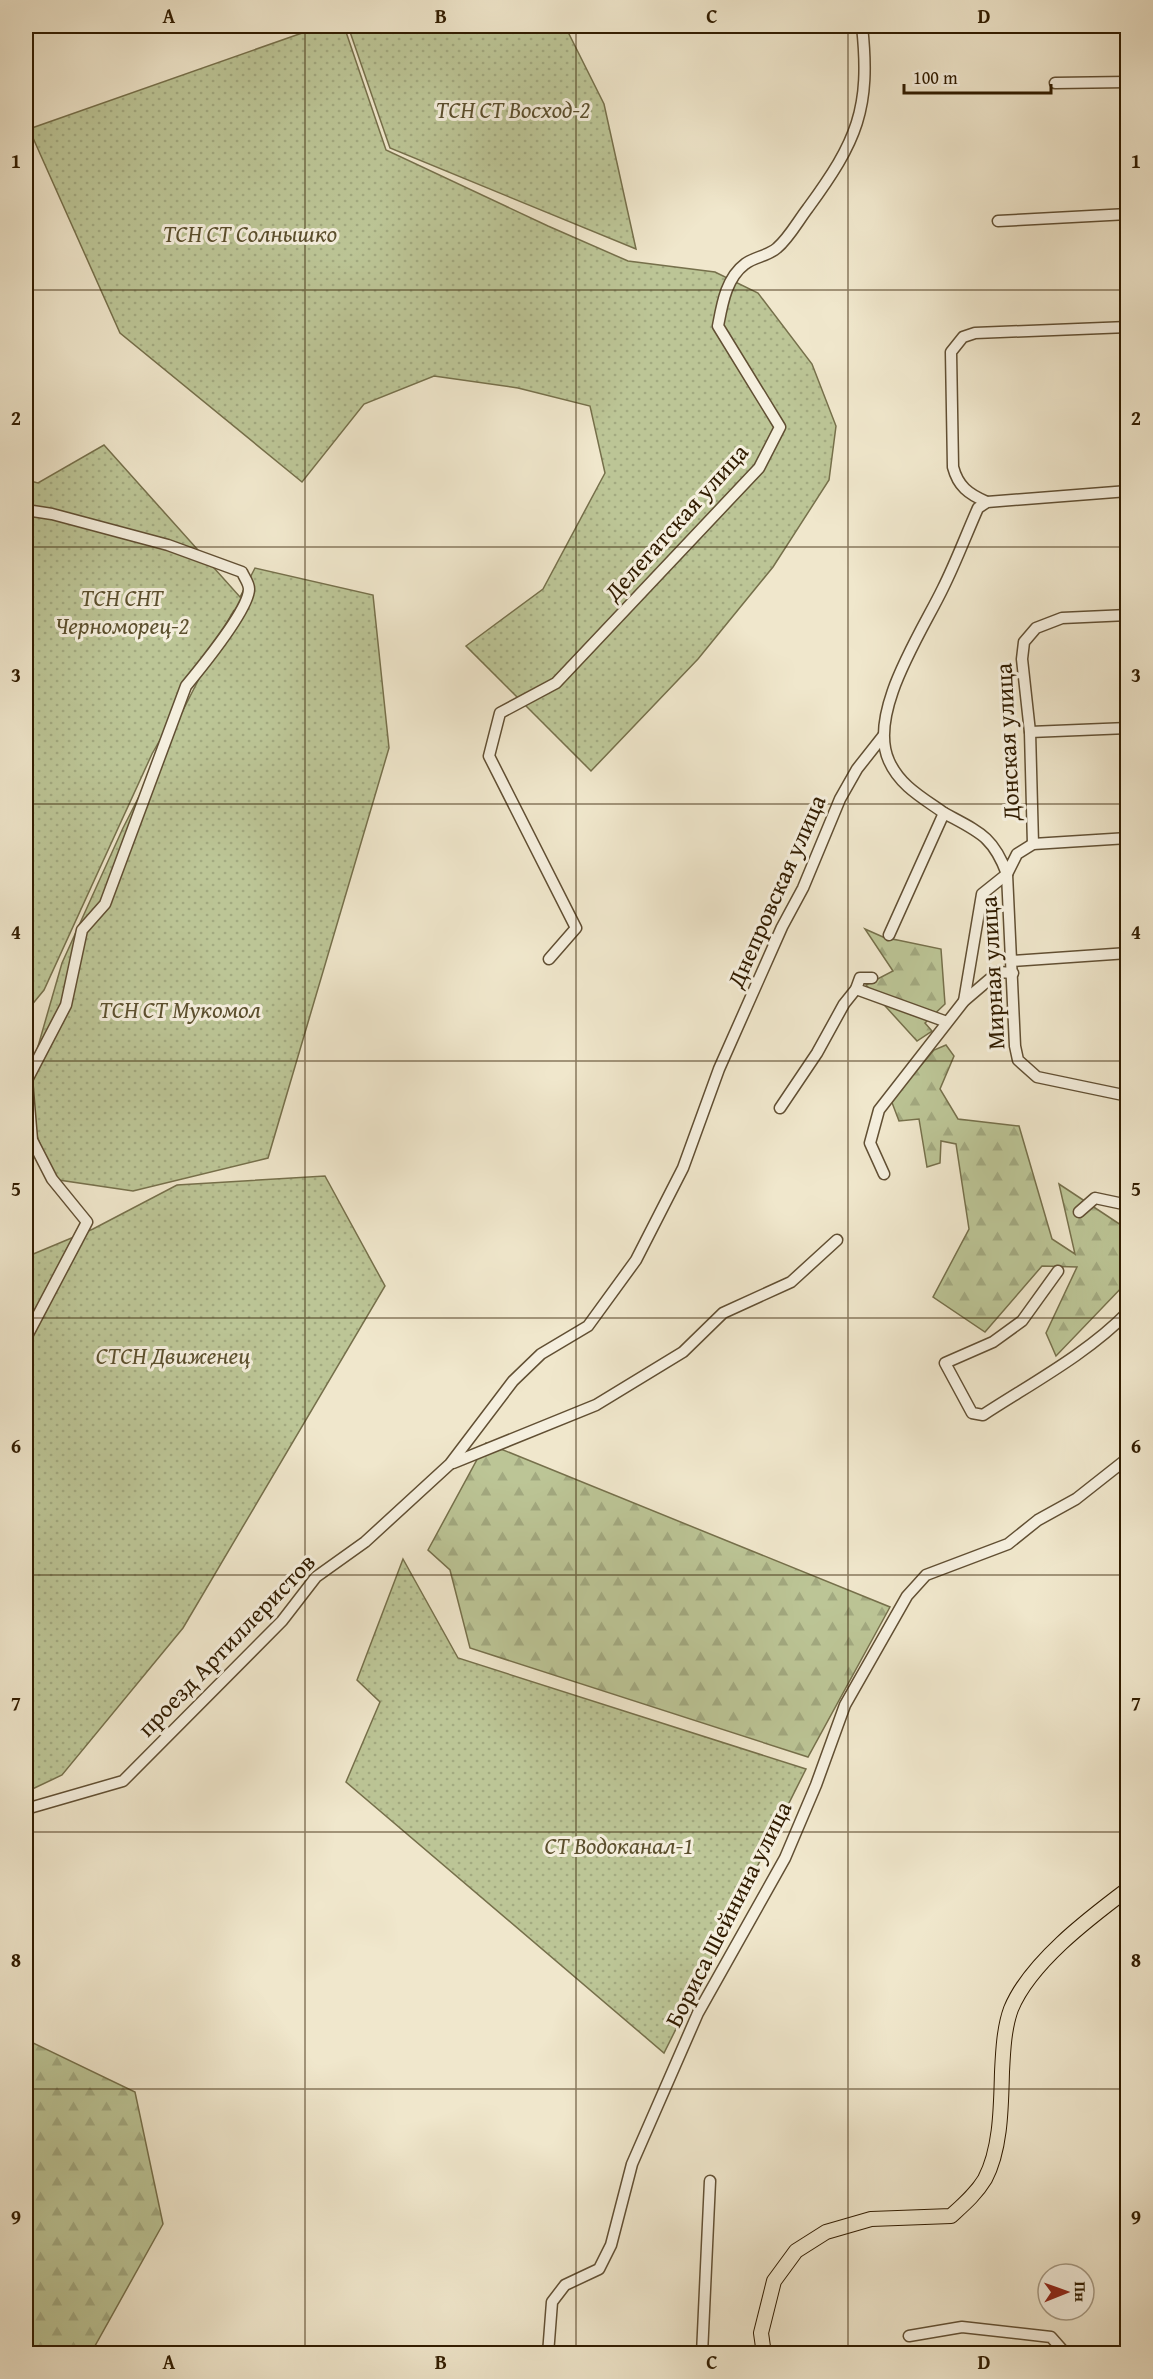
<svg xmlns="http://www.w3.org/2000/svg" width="1153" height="2379" viewBox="0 0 1153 2379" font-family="'Gentium Book Plus',serif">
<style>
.grass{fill:url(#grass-dots);stroke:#76704b;stroke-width:1.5}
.forest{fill:url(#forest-firs);stroke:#76704b;stroke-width:1.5}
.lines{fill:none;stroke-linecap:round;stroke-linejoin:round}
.minor-casing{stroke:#614f33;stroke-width:13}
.major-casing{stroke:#311c00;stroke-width:16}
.minor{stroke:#f5efde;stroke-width:10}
.major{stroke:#f0e7cc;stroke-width:14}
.grid{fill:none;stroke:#311c00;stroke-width:1.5;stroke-opacity:0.55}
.labels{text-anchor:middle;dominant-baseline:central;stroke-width:6;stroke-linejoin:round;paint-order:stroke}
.park-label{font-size:24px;font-style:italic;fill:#5b4f2d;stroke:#f5efde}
.street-label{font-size:24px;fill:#311c00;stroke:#f5efde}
.neatline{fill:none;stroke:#311c00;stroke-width:2}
.grid-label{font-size:20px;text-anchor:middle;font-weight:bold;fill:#311c00}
</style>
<defs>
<pattern id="grass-dots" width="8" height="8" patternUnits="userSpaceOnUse" patternTransform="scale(1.5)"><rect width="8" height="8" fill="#bcc596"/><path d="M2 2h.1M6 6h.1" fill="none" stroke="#a2a980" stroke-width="1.8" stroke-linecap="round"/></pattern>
<pattern id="forest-firs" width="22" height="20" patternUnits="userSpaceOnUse" patternTransform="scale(1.5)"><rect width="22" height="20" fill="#bcc596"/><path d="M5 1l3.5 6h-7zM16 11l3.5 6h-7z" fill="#a2a980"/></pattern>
</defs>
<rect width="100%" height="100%" fill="#f0e7cc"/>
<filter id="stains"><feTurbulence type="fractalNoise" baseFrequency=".00333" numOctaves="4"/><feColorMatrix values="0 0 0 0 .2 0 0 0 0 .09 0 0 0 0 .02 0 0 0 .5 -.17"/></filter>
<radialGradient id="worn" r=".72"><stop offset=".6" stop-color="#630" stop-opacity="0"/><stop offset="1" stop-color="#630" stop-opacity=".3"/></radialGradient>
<g class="grass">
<path d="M 322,26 L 344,26 L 386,150 L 548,226 L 628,261 L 715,272 L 758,293 L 812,364 L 836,426 L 829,480 L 773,567 L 698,659 L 591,771 L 466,646 L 543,589 L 605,473 L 590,406 L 518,388 L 434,376 L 364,404 L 302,482 L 120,333 L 29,129 Z"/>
<path d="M 348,26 L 565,26 L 604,104 L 636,249 L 390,148 Z"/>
<path d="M 104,445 L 240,597 L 255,568 L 373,595 L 389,748 L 268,1158 L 133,1191 L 52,1179 L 26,1104 L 26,1088 L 62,963 L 123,828 L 234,610 L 152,754 L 44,990 L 26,1012 L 26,480 L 38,483 Z"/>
<path d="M 325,1176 L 385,1286 L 183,1628 L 62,1775 L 26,1792 L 26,1257 L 93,1229 L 177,1185 Z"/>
<path d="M 403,1559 L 458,1658 L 806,1769 L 664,2053 L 346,1782 L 380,1702 L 357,1680 Z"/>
</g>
<g class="forest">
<path d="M 865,929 L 883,937 L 941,949 L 945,1004 L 925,1023 L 932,1031 L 917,1041 L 866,985 L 893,971 Z"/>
<path d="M 946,1045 L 954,1056 L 940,1089 L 958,1119 L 1019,1126 L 1052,1239 L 1075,1254 L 1059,1184 L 1127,1229 L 1127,1282 L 1056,1356 L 1046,1333 L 1077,1267 L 1042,1266 L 985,1332 L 933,1297 L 969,1229 L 956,1144 L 941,1141 L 940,1163 L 927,1167 L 919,1119 L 899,1121 L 891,1100 L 934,1050 Z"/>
<path d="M 486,1443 L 890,1607 L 808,1757 L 470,1648 L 450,1570 L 428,1550 Z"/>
<path d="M 26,2036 L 33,2043 L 135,2092 L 163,2224 L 91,2353 L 26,2353 Z"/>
</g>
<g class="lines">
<g class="minor-casing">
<g id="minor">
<path d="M 1055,83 L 1128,82"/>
<path d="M 998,221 L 1128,214"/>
<path d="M 987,502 C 968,494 958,486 953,467 L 951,352 L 963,337 L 975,333 L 1128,327"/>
<path d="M 26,510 L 52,514 L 168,545 L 242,572 C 244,577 249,583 249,589 C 249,609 200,669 186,686 L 105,904 L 82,930 L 66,1005 L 27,1080 L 32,1140 L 52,1179 L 87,1222 L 26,1338"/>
<path d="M 1030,732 L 1128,728"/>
<path d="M 944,813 C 923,798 900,786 889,761 C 867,713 922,632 943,588 C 956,562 966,535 978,508 L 987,502 L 1128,491"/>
<path d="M 1033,844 L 1030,732 L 1022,659 L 1024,642 L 1036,628 L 1062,618 L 1128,615"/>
<path d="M 1007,874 L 1015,1046 L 1018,1060 L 1037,1077 L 1128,1096"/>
<path d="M 889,935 L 944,813 C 979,832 993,836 1007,874 L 1017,854 L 1033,844 L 1128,838"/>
<path d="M 549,959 L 576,928 L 489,756 L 500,713 L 556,683 L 759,468 L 780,427 L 718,326 C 722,305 726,278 745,264 C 754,257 768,256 777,248 C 789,238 798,221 808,208 C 857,141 871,109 862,26"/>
<path d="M 1012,961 L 1128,953"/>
<path d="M 856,989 L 947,1022"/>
<path d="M 964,1001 L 982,894 L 1007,874"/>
<path d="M 780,1108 L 817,1053 L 844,1004 L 856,989 L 860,978 L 872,978"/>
<path d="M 884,1174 L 870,1143 L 879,1110 L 964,1001 L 998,972 L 1013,973"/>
<path d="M 1079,1212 L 1095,1198 L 1128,1205"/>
<path d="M 1058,1271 L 1022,1321 L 993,1342 L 945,1363 L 972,1413 L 983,1415 C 1032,1383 1087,1354 1128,1312"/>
<path d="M 453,1463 L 596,1405 L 683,1352 L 723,1313 L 791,1282 L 837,1240"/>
<path d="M 26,1809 L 123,1781 L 282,1621 L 316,1577 L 365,1542 L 450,1464 L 513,1381 L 541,1354 L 588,1326 L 636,1260 L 683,1168 L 719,1069 L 782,927 L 803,888 L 840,799 L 857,769 L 883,736"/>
<path d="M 909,2336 L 962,2327 L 1051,2337 L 1066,2354"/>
<path d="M 548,2354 L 552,2302 L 565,2285 L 599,2269 L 611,2245 L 632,2164 L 698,2013 L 785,1858 L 816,1785 L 845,1705 L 907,1596 L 926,1575 L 1008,1544 L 1038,1520 L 1076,1499 L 1128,1458"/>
<path d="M 702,2354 L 710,2181"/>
</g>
</g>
<g class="major-casing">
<path id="major" d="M 764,2354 L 761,2333 L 774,2281 L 796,2251 L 826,2232 L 871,2219 L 951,2216 C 963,2205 976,2194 985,2179 C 1001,2149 1001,2106 1002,2072 C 1003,2052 1004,2028 1011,2009 C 1030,1963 1088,1919 1128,1889"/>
</g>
<use href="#minor" class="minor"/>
<use href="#major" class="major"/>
</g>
<path class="grid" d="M 305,26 L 305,2354M 576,26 L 576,2354M 848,26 L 848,2354M 26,290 L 1128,290M 26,547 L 1128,547M 26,804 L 1128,804M 26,1061 L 1128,1061M 26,1318 L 1128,1318M 26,1575 L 1128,1575M 26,1832 L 1128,1832M 26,2089 L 1128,2089"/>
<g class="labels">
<g class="park-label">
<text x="513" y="109">ТСН СТ Восход-2</text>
<text x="250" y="233">ТСН СТ Солнышко</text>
<text x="122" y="597">ТСН СНТ<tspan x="122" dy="28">Черноморец-2</tspan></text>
<text x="180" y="1009">ТСН СТ Мукомол</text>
<text x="173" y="1355">СТСН Движенец</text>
<text x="619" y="1845">СТ Водоканал-1</text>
</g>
<g class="street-label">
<text transform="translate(676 522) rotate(-48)">Делегатская улица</text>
<text transform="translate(1007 742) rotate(-93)">Донская улица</text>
<text transform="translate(776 891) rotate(-66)">Днепровская улица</text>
<text transform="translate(992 973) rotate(-93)">Мирная улица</text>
<text transform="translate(226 1645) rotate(-46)">проезд Артиллеристов</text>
<text transform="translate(728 1914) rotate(-63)">Бориса Шейнина улица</text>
</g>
</g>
<rect width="1153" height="2379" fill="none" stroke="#f0e7cc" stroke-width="66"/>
<g transform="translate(1066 2292) rotate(89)"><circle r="28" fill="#f5efde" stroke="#a79b85" stroke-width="1.5"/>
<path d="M0-4.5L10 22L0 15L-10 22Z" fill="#8f2418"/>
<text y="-9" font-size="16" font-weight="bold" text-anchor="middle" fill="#311c00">Пн</text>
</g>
<path d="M904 84v9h147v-9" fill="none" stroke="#311c00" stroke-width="3"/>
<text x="913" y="84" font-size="18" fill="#311c00" stroke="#f5efde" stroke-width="4.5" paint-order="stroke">100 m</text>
<rect x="33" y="33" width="1087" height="2313" class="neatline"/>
<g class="grid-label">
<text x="169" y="23">A</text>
<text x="441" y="23">B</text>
<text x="712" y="23">C</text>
<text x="984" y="23">D</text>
<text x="16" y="168">1</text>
<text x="1136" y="168">1</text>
<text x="16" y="425">2</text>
<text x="1136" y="425">2</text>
<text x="16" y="682">3</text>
<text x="1136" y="682">3</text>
<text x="16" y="939">4</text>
<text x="1136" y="939">4</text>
<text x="16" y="1196">5</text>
<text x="1136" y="1196">5</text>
<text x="16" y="1453">6</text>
<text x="1136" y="1453">6</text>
<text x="16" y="1710">7</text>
<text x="1136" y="1710">7</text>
<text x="16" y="1967">8</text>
<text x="1136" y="1967">8</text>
<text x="16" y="2224">9</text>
<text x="1136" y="2224">9</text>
<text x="169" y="2369">A</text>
<text x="441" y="2369">B</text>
<text x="712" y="2369">C</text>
<text x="984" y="2369">D</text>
</g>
<rect width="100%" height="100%" filter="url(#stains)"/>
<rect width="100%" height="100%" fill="url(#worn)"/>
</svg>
